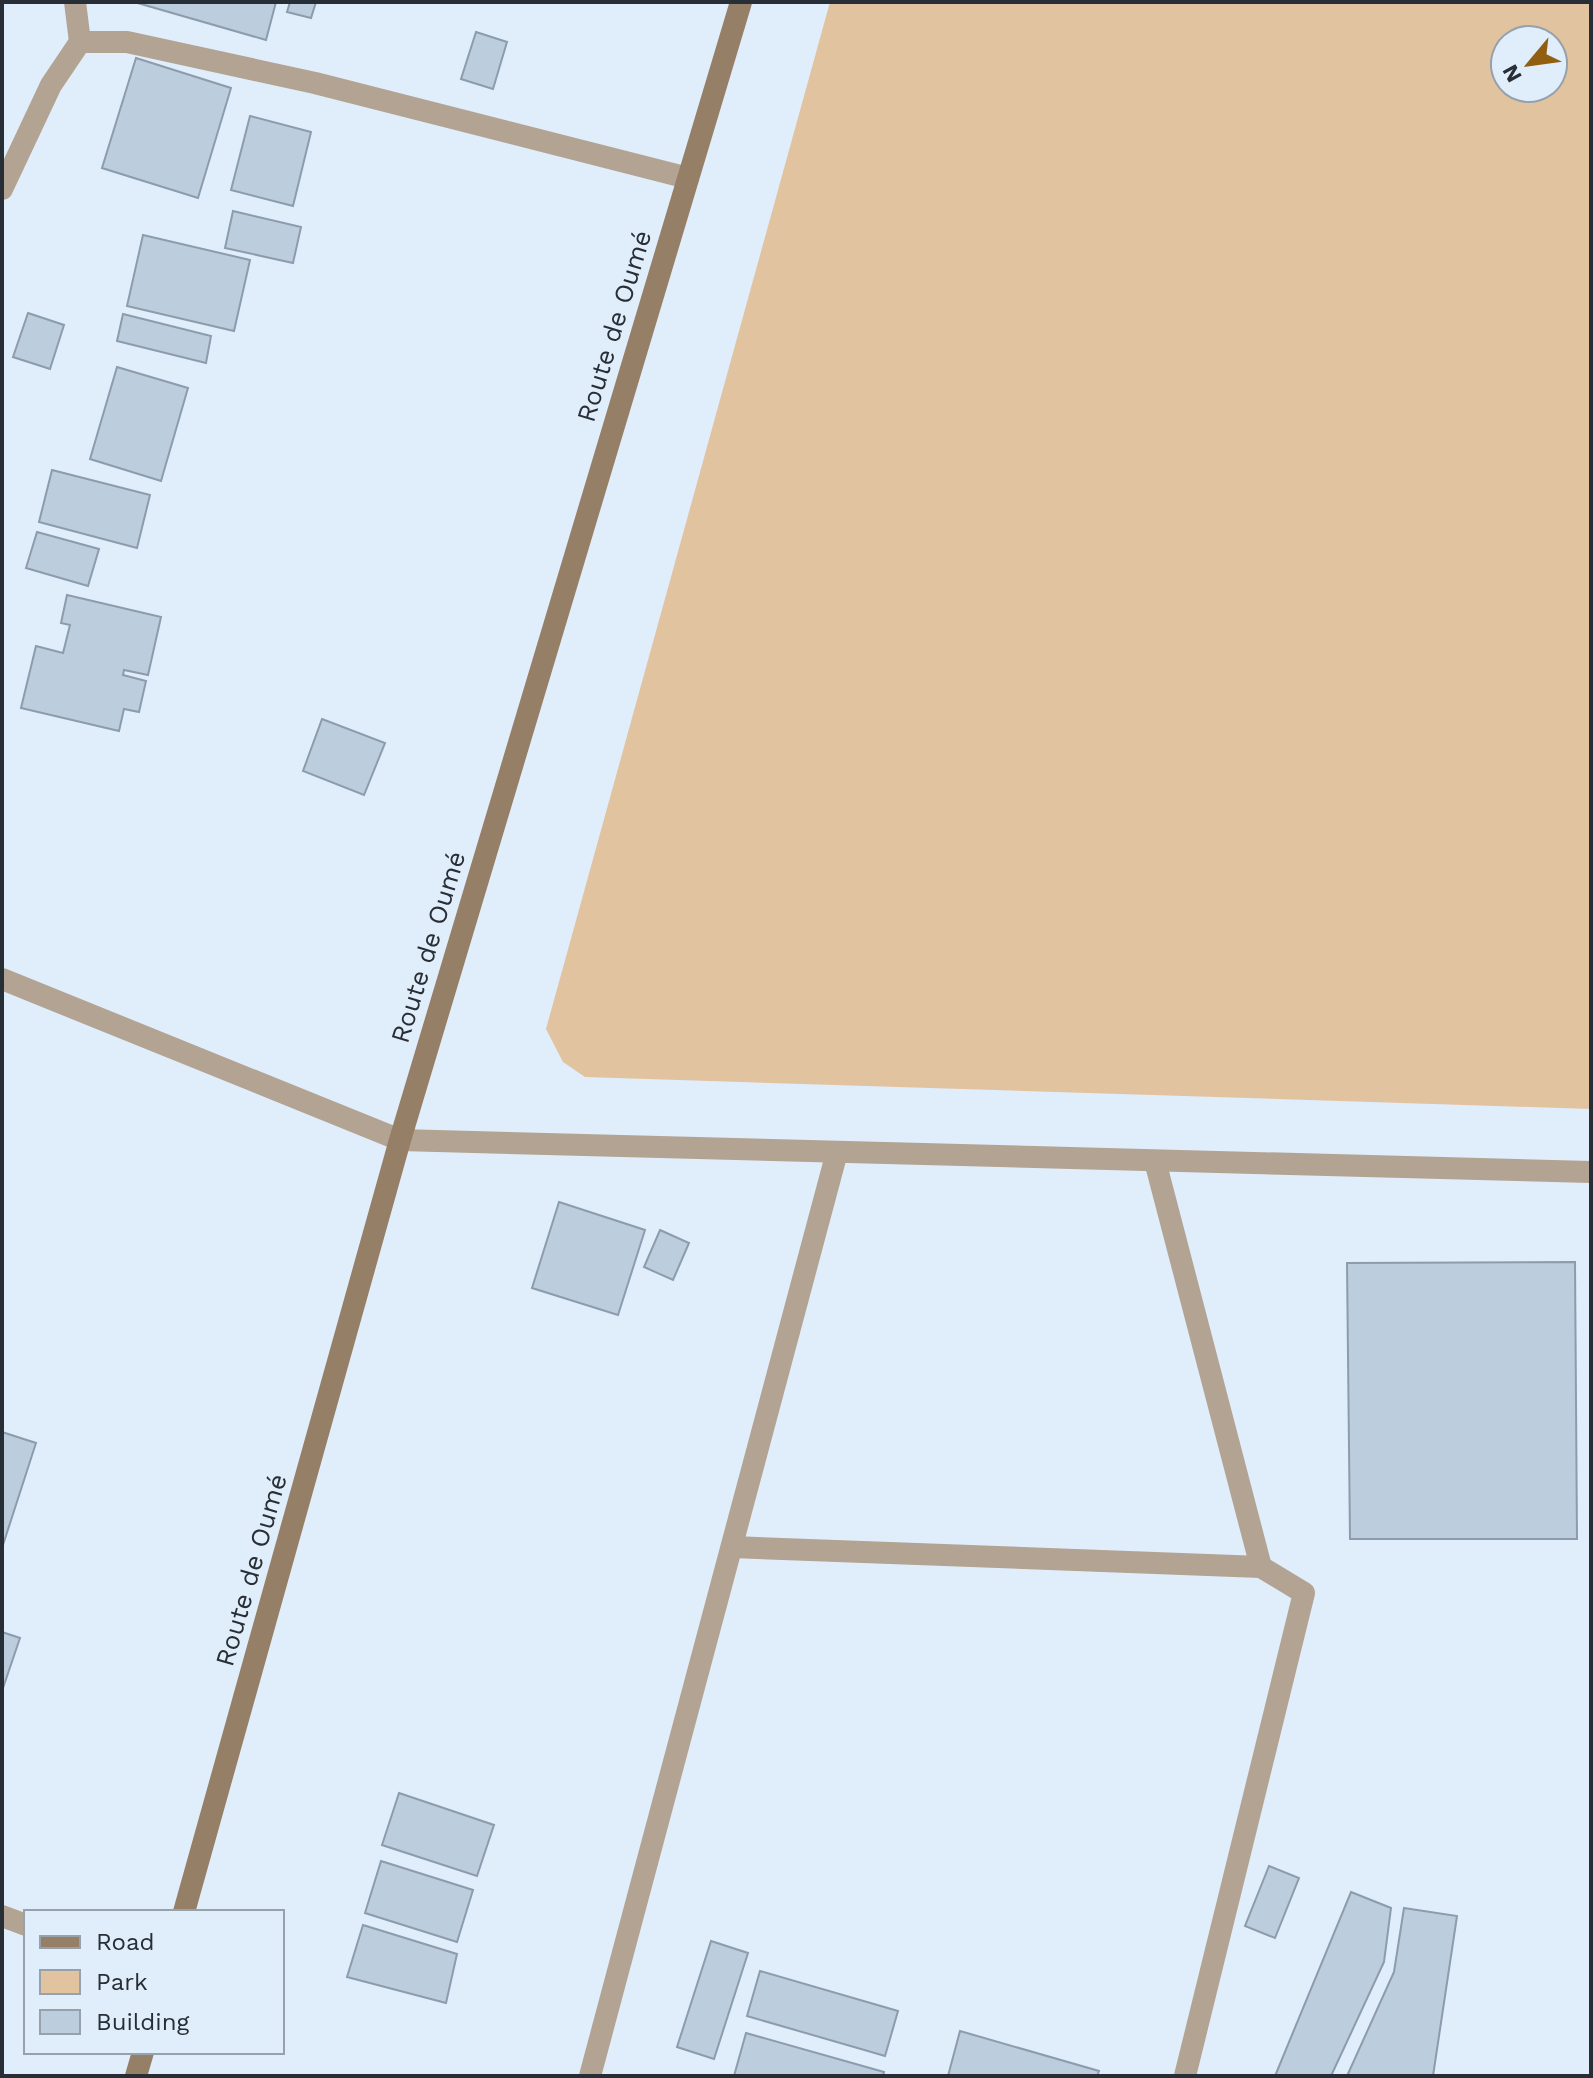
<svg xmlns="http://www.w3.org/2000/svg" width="1593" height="2078" viewBox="0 0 1593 2078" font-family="'Work Sans',sans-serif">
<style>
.green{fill:#e1c3a0;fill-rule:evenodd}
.building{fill:#bccdde;stroke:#8c9cac;stroke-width:2}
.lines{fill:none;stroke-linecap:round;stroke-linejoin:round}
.service{stroke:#b2a392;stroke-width:22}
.minor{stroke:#b2a392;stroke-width:22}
.secondary{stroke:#957f66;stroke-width:22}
.labels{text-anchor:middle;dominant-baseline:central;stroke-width:7;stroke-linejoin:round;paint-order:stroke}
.street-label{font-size:26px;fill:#282e35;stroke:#e0edfb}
</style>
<rect width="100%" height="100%" fill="#e0edfb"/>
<path class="green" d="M 830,2 L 1591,2 L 1591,1109 L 585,1077 L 563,1062 L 546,1029 ZM 1505,40 L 1553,40 L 1553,88 L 1505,88 Z"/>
<g class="building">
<path d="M 134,2 L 276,2 L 266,40 Z"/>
<path d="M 290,2 L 316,2 L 311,18 L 287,12 Z"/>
<path d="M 476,32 L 507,42 L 493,89 L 461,79 Z"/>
<path d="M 136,58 L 231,88 L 198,198 L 102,168 Z"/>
<path d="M 250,116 L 311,132 L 293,206 L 231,190 Z"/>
<path d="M 233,211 L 301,227 L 293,263 L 225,248 Z"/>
<path d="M 143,235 L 250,260 L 234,331 L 127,306 Z"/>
<path d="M 28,313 L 64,325 L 50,369 L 13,357 Z"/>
<path d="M 123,314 L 211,336 L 206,363 L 117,341 Z"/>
<path d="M 117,367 L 188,388 L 161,481 L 90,459 Z"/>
<path d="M 52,470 L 150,495 L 137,548 L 39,522 Z"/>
<path d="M 37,532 L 99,549 L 88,586 L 26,568 Z"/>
<path d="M 67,595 L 161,617 L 148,675 L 124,670 L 123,675 L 146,681 L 139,712 L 124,709 L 119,731 L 21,708 L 36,646 L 63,653 L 70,625 L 61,623 Z"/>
<path d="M 322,719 L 385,743 L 364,795 L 303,771 Z"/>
<path d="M 559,1202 L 645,1230 L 618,1315 L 532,1288 Z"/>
<path d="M 660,1230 L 689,1243 L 673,1280 L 644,1267 Z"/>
<path d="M 1575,1262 L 1577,1539 L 1350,1539 L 1347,1263 Z"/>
<path d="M 2,1432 L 36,1443 L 2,1548 Z"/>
<path d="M 2,1632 L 20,1638 L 2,1691 Z"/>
<path d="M 399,1793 L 494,1825 L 477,1876 L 382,1845 Z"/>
<path d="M 381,1861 L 473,1890 L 457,1942 L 365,1913 Z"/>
<path d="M 1269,1866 L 1299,1878 L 1275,1938 L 1245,1926 Z"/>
<path d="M 1351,1892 L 1391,1908 L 1384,1962 L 1331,2076 L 1275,2076 Z"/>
<path d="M 1404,1908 L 1457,1916 L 1433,2076 L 1347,2076 L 1394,1972 Z"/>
<path d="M 363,1925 L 457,1954 L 446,2003 L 347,1977 Z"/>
<path d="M 711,1941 L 748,1953 L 714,2059 L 677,2047 Z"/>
<path d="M 760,1971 L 898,2011 L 885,2056 L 747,2016 Z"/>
<path d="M 960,2031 L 1099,2071 L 1097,2076 L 948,2076 Z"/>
<path d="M 746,2033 L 884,2072 L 883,2076 L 734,2076 Z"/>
</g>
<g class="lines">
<g class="service">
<path d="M 75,2 L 80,42"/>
<path d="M 2,189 L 51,85 L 80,42 L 127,42 L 315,83 L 688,178"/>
</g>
<g class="minor">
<path d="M 2,979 L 400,1140 L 1591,1172"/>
<path d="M 1155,1161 L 1261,1567"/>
<path d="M 732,1547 L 1261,1567 L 1304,1593 L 1185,2076"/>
<path d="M 2,1916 L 26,1925"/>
<path d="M 590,2076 L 837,1152"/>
</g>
<g class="secondary">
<path d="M 184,1912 L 400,1140 L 741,2"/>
<path d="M 136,2076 L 143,2052"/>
</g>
</g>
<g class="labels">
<g class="street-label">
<text transform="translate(614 326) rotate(-73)">Route de Oumé</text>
<text transform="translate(428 947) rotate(-73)">Route de Oumé</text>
<text transform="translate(251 1570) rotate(-74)">Route de Oumé</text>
</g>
</g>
<rect width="1593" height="2078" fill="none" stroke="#282e35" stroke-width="8"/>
<rect x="24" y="1910" width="260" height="144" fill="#e0edfb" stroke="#96a1ac" stroke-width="2"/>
<rect x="40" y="1936" width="40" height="12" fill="#957f66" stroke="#96a1ac" stroke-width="2"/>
<text x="96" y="1950" font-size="24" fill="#282e35">Road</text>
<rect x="40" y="1970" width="40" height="24" fill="#e1c3a0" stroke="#96a1ac" stroke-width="2"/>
<text x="96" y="1990" font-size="24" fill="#282e35">Park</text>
<rect x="40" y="2010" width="40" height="24" fill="#bccdde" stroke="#96a1ac" stroke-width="2"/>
<text x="96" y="2030" font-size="24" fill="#282e35">Building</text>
<g transform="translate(1529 64) rotate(241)"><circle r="38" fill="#e0edfb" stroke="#96a1ac" stroke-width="2"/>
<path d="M0-6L14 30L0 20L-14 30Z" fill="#925f11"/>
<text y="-12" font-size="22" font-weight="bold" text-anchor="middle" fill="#282e35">N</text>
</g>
</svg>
